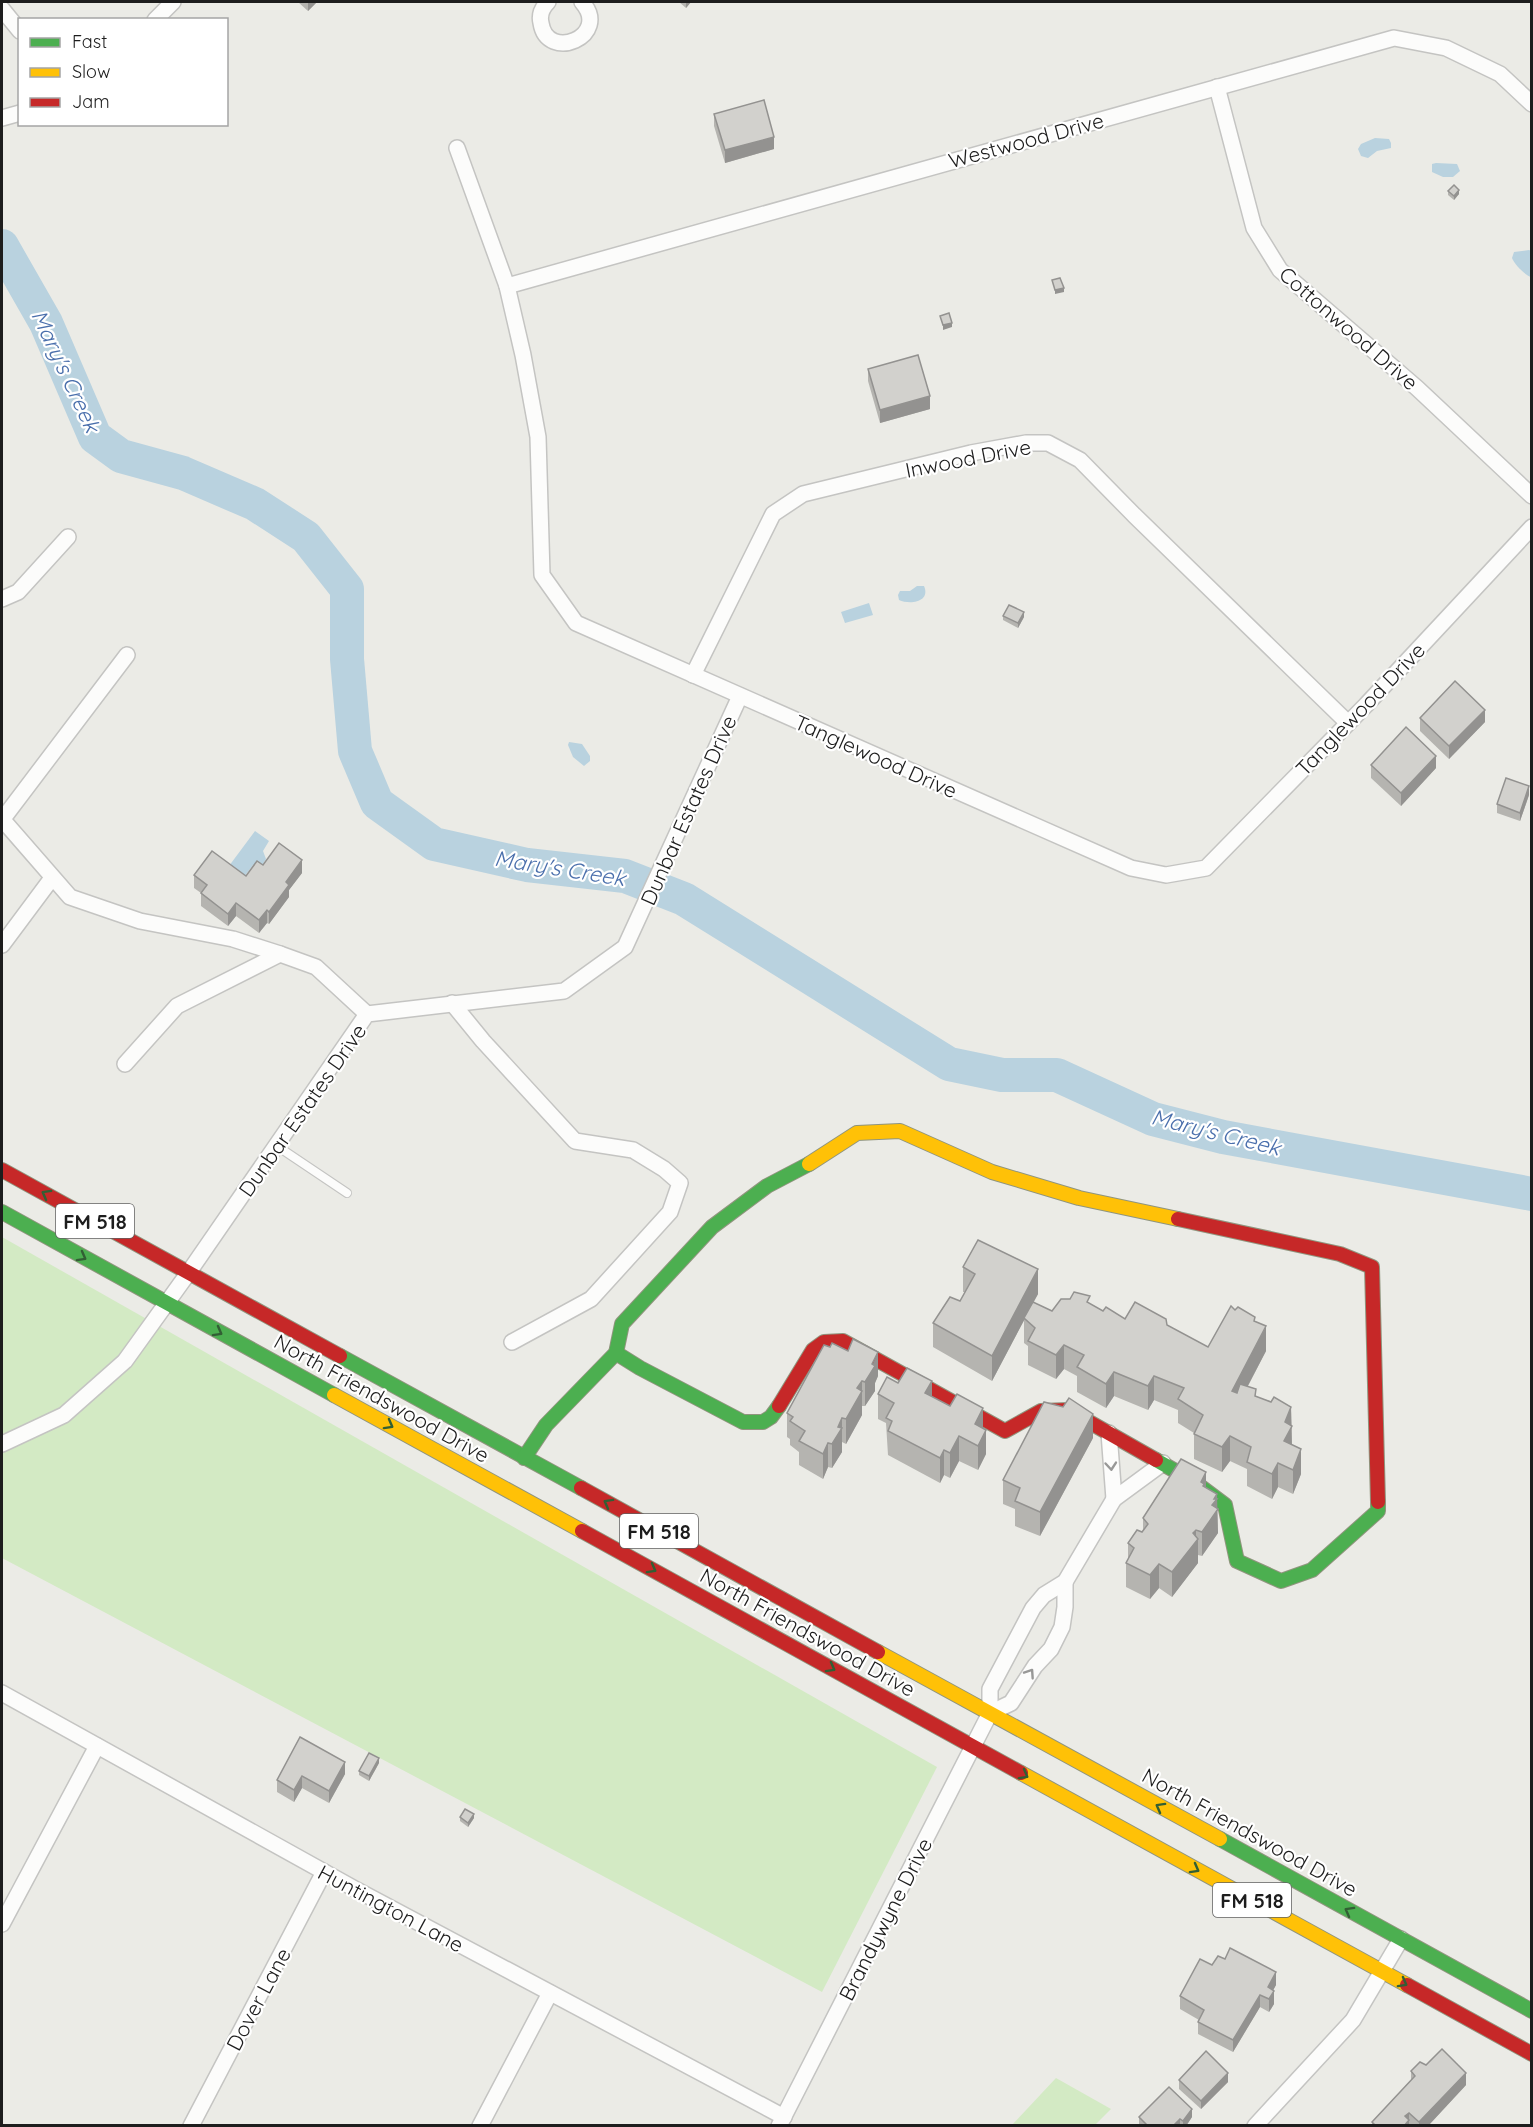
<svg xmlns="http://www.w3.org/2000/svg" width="1533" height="2127" viewBox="0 0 1533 2127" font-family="Quicksand,sans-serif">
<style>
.grass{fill:#d3eac4}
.water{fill:#b9d2df}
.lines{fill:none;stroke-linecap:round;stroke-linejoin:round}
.river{stroke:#b9d2df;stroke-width:34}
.lane-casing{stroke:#c4c4c2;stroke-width:10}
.street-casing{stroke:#c4c4c2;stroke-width:18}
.fast-casing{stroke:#90957e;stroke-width:16}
.slow-casing{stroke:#90957e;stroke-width:16}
.jam-casing{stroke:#90957e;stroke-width:16}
.lane{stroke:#fcfcfb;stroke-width:8}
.street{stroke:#fcfcfb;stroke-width:15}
.fast{stroke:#4caf50;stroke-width:14}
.slow{stroke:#ffc107;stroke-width:14}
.jam{stroke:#c62828;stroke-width:14}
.wall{fill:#b5b4b0}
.shaded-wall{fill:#939290}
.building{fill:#d2d1cd;stroke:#939290;stroke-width:1.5}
.oneway{stroke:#325f34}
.oneway2{stroke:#989897}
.labels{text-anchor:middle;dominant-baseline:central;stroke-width:4.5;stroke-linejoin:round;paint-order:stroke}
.shield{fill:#fff;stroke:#616161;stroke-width:1.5}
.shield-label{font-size:20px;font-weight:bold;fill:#1d1d1d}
.street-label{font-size:21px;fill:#1d1d1d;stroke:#fff}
.water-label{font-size:22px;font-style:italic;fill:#4a6fac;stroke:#fff}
</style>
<rect width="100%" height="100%" fill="#ebebe6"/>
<g class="grass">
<path d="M 2,1237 L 937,1767 L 822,1992 L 2,1558 Z"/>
<path d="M 1056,2078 L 1111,2109 L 1095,2125 L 1012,2125 Z"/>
</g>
<g class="water">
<path d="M 1375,138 L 1389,139 L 1391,143 L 1391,148 L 1377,151 L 1368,158 L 1361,156 L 1358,149 L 1361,144 Z"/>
<path d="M 1436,163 L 1457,164 L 1460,171 L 1453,177 L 1443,177 L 1432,172 L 1432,164 Z"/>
<path d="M 1529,250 L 1531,251 L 1531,277 C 1525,275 1514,264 1512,258 L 1514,252 Z"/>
<path d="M 917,586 L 924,586 C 931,602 910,605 899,600 L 898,595 L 900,591 L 910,591 Z"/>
<path d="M 869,603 L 873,615 L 845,623 L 841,612 Z"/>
<path d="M 569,742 L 582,744 L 590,756 L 590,761 L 584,766 L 573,757 L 568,745 Z"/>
<path d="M 255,831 L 269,841 L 263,851 L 266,859 L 263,864 L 253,865 L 244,877 L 229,866 Z"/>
</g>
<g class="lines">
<path class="river" d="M 2,246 L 46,323 L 95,437 L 121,456 L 183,473 L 255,504 L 306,537 L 347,589 L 347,659 L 355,751 L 377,803 L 434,844 L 527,865 L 625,876 L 684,899 L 949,1064 L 1002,1075 L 1057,1075 L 1153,1119 L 1223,1137 L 1532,1194"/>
<g class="lane-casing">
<path id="lane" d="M 277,1146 L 347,1193"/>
</g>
<g class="street-casing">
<g id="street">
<path d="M 548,2 C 542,8 539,15 541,23 C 547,63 612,36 582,2"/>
<path d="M 2,9 L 20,31"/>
<path d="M 155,20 L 173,2"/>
<path d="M 1217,87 L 1254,228 L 1280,270 L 1417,388 L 1532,496"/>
<path d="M 2,118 L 20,113"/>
<path d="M 457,148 L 507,286 L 523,355 L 538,437 L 542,575 L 576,623 L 1131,868 L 1166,875 L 1206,868 L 1366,705 L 1532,527"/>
<path d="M 507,286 L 1394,38 L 1446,48 L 1500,74 L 1532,104"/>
<path d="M 2,599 L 18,592 L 68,537"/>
<path d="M 693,675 L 773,514 L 803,494 L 971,453 L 1026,443 L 1048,443 L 1080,460 L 1134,515 L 1348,723"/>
<path d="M 2,819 L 70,897 L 140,921 L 233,939 L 280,954"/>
<path d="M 2,820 L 127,655"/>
<path d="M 2,945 L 52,878"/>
<path d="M 452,1003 L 483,1041 L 575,1141 L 633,1150 L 664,1169 L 680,1183 L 670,1212 L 591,1299 L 512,1342"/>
<path d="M 125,1064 L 177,1006 L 280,954 L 316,967 L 367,1014"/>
<path d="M 1109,1433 L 1114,1499"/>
<path d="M 2,1444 L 64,1415 L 125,1361 L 189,1272 L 367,1014 L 564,991 L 625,947 L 740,696"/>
<path d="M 2,1693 L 355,1889 L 784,2117"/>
<path d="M 990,1713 L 1011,1703 L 1035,1666 L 1051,1649 L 1062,1627 L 1065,1607 L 1065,1582"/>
<path d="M 2,1924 L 97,1746"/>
<path d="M 191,2126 L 324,1872"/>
<path d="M 480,2126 L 550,1993"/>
<path d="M 779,2126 L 990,1713 L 990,1689 L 1033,1608 L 1044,1595 L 1065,1582 L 1114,1499 L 1163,1463"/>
<path d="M 1255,2126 L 1353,2020 L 1401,1939"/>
</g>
</g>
<g class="fast-casing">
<g id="fast">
<path d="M 2,1212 L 334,1395"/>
<path d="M 616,1353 L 640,1368 L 743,1422 L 763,1422 L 771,1417 L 779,1406"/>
<path d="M 340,1356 L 581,1488"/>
<path d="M 524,1458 L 546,1425 L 616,1353 L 622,1324 L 712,1227 L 767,1186 L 809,1164"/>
<path d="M 1156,1460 L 1193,1481 L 1225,1505 L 1237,1561 L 1281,1581 L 1312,1570 L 1378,1511 L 1378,1502"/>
<path d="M 1220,1839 L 1532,2011"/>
</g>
</g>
<g class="slow-casing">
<g id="slow">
<path d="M 809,1164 L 857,1133 L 900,1131 L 992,1172 L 1079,1198 L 1178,1219"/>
<path d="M 334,1395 L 582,1531"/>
<path d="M 878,1652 L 1220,1839"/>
<path d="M 1021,1773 L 1407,1985"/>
</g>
</g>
<g class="jam-casing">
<g id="jam">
<path d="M 2,1170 L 340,1356"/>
<path d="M 1178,1219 L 1340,1254 L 1372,1267 L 1378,1502"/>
<path d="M 779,1406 L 813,1350 L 824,1342 L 843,1341 L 1005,1431 L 1041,1411 L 1068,1410 L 1156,1460"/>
<path d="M 581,1488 L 878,1652"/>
<path d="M 582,1531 L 1021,1773"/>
<path d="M 1407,1985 L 1532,2054"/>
</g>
</g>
<use href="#lane" class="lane"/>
<use href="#street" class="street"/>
<use href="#fast" class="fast"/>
<use href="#slow" class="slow"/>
<use href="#jam" class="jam"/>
</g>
<g class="wall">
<path d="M 298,2 L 317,2 L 308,11 Z"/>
<path d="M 679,2 L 691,2 L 686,8 Z"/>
<path d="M 714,114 L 774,149 L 725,163 L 714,126 Z"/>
<path d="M 1448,191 L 1459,194 L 1454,200 L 1448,195 Z"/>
<path d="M 868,369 L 930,409 L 880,423 L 868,381 Z"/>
<path d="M 1003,616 L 1024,617 L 1018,628 L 1003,620 Z"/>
<path d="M 1420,718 L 1485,722 L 1449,759 L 1420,731 Z"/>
<path d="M 1371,765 L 1436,768 L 1401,806 L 1371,778 Z"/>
<path d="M 1529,795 L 1520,821 L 1497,813 L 1497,804 Z"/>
<path d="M 263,865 L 302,873 L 289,890 L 289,897 L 269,924 L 267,923 L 259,933 L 236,916 L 228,926 L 201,906 L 201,893 L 194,888 L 194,875 L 246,876 Z"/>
<path d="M 963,1267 L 1038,1294 L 1033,1302 L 1052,1311 L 1090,1304 L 1103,1311 L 1125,1319 L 1167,1325 L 1208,1347 L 1235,1310 L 1255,1321 L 1266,1351 L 1248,1386 L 1256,1397 L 1291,1407 L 1292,1444 L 1301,1474 L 1293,1494 L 1278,1487 L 1272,1499 L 1247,1486 L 1247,1469 L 1230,1461 L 1222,1472 L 1194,1459 L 1194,1433 L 1178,1423 L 1178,1410 L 1154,1400 L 1148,1410 L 1114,1396 L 1106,1408 L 1077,1392 L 1077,1376 L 1064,1369 L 1056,1379 L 1028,1365 L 1028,1346 L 1024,1343 L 1024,1320 L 992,1381 L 933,1347 L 933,1323 L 960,1301 L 965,1292 L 963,1292 Z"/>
<path d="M 848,1351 L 878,1376 L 875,1383 L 875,1391 L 865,1406 L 862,1406 L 862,1415 L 846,1444 L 842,1442 L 842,1452 L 832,1468 L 828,1467 L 823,1479 L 799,1465 L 799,1452 L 790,1445 L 790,1439 L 787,1437 L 787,1413 Z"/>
<path d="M 898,1383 L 932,1397 L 983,1428 L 986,1454 L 978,1470 L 959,1461 L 950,1478 L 944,1475 L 940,1483 L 888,1455 L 886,1423 L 878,1419 L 878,1394 Z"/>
<path d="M 1093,1438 L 1040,1536 L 1015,1526 L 1015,1509 L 1003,1504 L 1003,1480 Z"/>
<path d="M 1206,1488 L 1217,1508 L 1218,1533 L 1202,1556 L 1198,1555 L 1198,1563 L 1172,1597 L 1159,1588 L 1150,1599 L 1126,1587 L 1126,1563 L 1128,1559 L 1128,1543 L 1143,1531 L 1143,1518 Z"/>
<path d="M 300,1737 L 345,1774 L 329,1803 L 302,1788 L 294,1802 L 277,1792 L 277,1780 Z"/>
<path d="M 379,1763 L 369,1781 L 359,1775 L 359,1771 Z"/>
<path d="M 460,1817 L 474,1818 L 468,1827 L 460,1821 Z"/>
<path d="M 1225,1959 L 1276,1985 L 1273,1990 L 1274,2004 L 1269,2012 L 1260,2007 L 1233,2052 L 1198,2034 L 1198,2022 L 1199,2020 L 1180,2009 L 1180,1996 L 1212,1965 Z"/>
<path d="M 1411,2071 L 1466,2085 L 1428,2126 L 1372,2126 L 1372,2122 L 1411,2080 Z"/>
<path d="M 1179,2080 L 1228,2082 L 1201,2109 L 1179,2089 Z"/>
<path d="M 1139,2117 L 1192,2117 L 1186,2126 L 1139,2125 Z"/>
</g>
<g class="shaded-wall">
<path d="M 308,2 L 317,2 L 308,11 Z"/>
<path d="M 686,2 L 691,2 L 686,8 Z"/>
<path d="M 774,137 L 774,149 L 725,163 L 725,150 Z"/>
<path d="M 1459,190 L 1459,194 L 1454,200 L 1454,196 Z"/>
<path d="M 1064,288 L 1064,292 L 1055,294 L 1055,290 Z"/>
<path d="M 952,323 L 952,327 L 943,330 L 943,325 Z"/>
<path d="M 930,396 L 930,409 L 880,423 L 880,410 Z"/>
<path d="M 1024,612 L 1024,617 L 1018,628 L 1018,623 Z"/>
<path d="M 1485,710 L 1485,722 L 1449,759 L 1449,746 Z"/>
<path d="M 1436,756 L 1436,768 L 1401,806 L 1401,793 Z"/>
<path d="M 1529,786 L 1529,795 L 1520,821 L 1520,813 Z"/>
<path d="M 302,860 L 302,873 L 289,890 L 289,897 L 269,924 L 269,912 L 286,882 Z"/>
<path d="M 236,903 L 236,916 L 228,926 L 228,914 Z"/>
<path d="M 267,910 L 267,923 L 259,933 L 259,920 Z"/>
<path d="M 1038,1269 L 1038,1294 L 992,1381 L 992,1356 Z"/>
<path d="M 1266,1326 L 1266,1351 L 1232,1416 L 1232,1391 Z"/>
<path d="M 1064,1345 L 1064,1369 L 1056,1379 L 1056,1355 Z"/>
<path d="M 878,1352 L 878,1376 L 875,1383 L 875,1391 L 865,1406 L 865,1382 Z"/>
<path d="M 1114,1372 L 1114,1396 L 1106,1408 L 1106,1384 Z"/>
<path d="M 1154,1376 L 1154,1400 L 1148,1410 L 1148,1386 Z"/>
<path d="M 862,1381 L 862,1415 L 846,1444 L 846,1419 L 857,1388 Z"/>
<path d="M 932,1381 L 932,1405 L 925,1393 Z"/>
<path d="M 1291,1407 L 1292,1450 L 1284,1465 L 1285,1422 Z"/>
<path d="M 983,1408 L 983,1432 L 975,1424 Z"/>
<path d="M 1093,1414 L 1093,1438 L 1040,1536 L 1040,1512 Z"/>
<path d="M 842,1418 L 842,1452 L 832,1468 L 832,1444 L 838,1427 Z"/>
<path d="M 986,1430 L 986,1454 L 978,1470 L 978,1446 Z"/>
<path d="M 959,1436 L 959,1461 L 950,1478 L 950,1453 Z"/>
<path d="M 1230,1436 L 1230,1461 L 1222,1472 L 1222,1447 Z"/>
<path d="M 828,1443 L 828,1467 L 823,1479 L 823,1454 Z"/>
<path d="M 1301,1449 L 1301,1474 L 1293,1494 L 1293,1470 Z"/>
<path d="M 944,1450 L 944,1475 L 940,1483 L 940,1458 Z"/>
<path d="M 1278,1463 L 1278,1487 L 1272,1499 L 1272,1474 Z"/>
<path d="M 1206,1472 L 1206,1497 L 1201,1482 Z"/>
<path d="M 1217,1494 L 1218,1533 L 1202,1556 L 1202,1532 L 1214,1499 Z"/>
<path d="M 1196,1530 L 1196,1541 L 1198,1539 L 1198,1563 L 1172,1597 L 1172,1572 L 1193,1533 Z"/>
<path d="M 1159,1564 L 1159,1588 L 1150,1599 L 1150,1575 Z"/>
<path d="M 379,1758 L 379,1763 L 369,1781 L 369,1776 Z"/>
<path d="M 345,1762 L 345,1774 L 329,1803 L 329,1791 Z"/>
<path d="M 302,1776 L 302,1788 L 294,1802 L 294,1790 Z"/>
<path d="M 474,1814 L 474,1818 L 468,1827 L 468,1823 Z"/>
<path d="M 1276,1972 L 1276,1985 L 1268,2000 L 1268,1987 Z"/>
<path d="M 1274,1991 L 1274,2004 L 1269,2012 L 1269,1999 Z"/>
<path d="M 1260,1995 L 1260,2007 L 1233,2052 L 1233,2040 Z"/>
<path d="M 1228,2073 L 1228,2082 L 1201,2109 L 1201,2101 Z"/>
<path d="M 1466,2073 L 1466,2085 L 1428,2126 L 1419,2126 L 1419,2122 Z"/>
<path d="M 1192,2109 L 1192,2117 L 1186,2126 L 1183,2126 L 1183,2121 Z"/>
<path d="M 1409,2113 L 1409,2126 L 1404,2126 L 1405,2116 Z"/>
<path d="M 1180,2119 L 1180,2126 L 1173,2126 Z"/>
</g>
<g class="building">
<path d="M 764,100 L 774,137 L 725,150 L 714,114 Z"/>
<path d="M 1454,185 L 1459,190 L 1454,196 L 1448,191 Z"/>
<path d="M 1060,278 L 1064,288 L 1055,290 L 1052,280 Z"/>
<path d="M 949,313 L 952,323 L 943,325 L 940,316 Z"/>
<path d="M 918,355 L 930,396 L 880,410 L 868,369 Z"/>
<path d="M 1009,605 L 1024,612 L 1018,623 L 1003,616 Z"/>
<path d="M 1455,681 L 1485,710 L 1449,746 L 1420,718 Z"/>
<path d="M 1406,727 L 1436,756 L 1401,793 L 1371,765 Z"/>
<path d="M 1506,778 L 1529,786 L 1520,813 L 1497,804 Z"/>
<path d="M 279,843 L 302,860 L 286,882 L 289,885 L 269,912 L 267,910 L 259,920 L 236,903 L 228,914 L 201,893 L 207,885 L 194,875 L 212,851 L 246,876 L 257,861 L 263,865 Z"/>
<path d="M 978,1240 L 1038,1269 L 992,1356 L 933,1323 L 950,1297 L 960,1301 L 975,1274 L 963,1267 Z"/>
<path d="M 1074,1292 L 1090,1296 L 1087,1302 L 1103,1311 L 1106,1307 L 1125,1319 L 1135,1302 L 1166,1319 L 1167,1325 L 1208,1347 L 1231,1306 L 1235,1310 L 1238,1307 L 1255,1317 L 1254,1321 L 1266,1326 L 1232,1391 L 1237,1393 L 1240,1384 L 1256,1389 L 1255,1396 L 1271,1402 L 1274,1397 L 1291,1407 L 1285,1422 L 1292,1426 L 1284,1441 L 1301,1449 L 1293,1470 L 1278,1463 L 1272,1474 L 1247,1462 L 1251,1447 L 1230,1436 L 1222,1447 L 1194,1434 L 1203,1415 L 1178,1399 L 1184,1388 L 1154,1376 L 1148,1386 L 1114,1372 L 1106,1384 L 1077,1367 L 1084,1355 L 1064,1345 L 1056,1355 L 1028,1341 L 1035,1328 L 1024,1318 L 1033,1302 L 1052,1311 L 1061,1299 L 1070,1299 Z"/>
<path d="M 853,1339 L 878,1352 L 872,1364 L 875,1366 L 865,1382 L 862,1381 L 857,1388 L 862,1391 L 846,1419 L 842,1418 L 838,1427 L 842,1428 L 832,1444 L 828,1443 L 823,1454 L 799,1441 L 805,1431 L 790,1421 L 793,1417 L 787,1413 L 824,1345 L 830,1347 L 832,1343 L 848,1351 Z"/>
<path d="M 907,1368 L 932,1381 L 925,1393 L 950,1406 L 957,1394 L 983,1408 L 975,1424 L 986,1430 L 978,1446 L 959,1436 L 950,1453 L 944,1450 L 940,1458 L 888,1431 L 892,1421 L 886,1418 L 894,1403 L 878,1394 L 887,1377 L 898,1383 Z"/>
<path d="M 1069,1398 L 1093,1414 L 1040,1512 L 1015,1501 L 1020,1488 L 1003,1480 L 1044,1402 L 1063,1407 Z"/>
<path d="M 1181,1459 L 1206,1472 L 1201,1482 L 1204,1484 L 1203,1486 L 1217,1494 L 1214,1499 L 1217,1499 L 1212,1505 L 1218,1509 L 1202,1532 L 1196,1530 L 1193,1533 L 1198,1539 L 1172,1572 L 1159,1564 L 1150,1575 L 1126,1563 L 1134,1548 L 1128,1543 L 1137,1530 L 1142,1532 L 1148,1524 L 1143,1518 Z"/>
<path d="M 300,1737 L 345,1762 L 329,1791 L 302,1776 L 294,1790 L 277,1780 Z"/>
<path d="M 369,1753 L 379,1758 L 369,1776 L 359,1771 Z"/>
<path d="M 465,1809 L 474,1814 L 468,1823 L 460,1817 Z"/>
<path d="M 1230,1948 L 1276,1972 L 1268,1987 L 1274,1991 L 1269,1999 L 1260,1995 L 1233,2040 L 1198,2022 L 1204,2010 L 1180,1996 L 1200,1959 L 1212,1965 L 1218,1956 L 1225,1959 Z"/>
<path d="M 1442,2049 L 1466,2073 L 1419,2122 L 1409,2113 L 1405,2116 L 1409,2120 L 1404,2126 L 1376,2126 L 1372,2122 L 1415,2076 L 1411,2071 L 1420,2062 L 1426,2065 Z"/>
<path d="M 1206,2051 L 1228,2073 L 1201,2101 L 1179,2080 Z"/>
<path d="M 1169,2087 L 1192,2109 L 1183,2121 L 1180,2119 L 1173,2126 L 1148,2126 L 1139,2117 Z"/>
</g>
<defs><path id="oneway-chevron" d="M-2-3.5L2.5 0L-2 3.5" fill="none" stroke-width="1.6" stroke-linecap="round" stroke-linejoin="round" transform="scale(1.5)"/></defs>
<g class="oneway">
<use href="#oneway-chevron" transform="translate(46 1194) rotate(-151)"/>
<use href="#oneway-chevron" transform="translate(82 1257) rotate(29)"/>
<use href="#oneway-chevron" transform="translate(218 1332) rotate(29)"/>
<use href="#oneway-chevron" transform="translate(389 1425) rotate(29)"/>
<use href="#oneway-chevron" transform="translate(608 1503) rotate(-151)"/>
<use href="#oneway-chevron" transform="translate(652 1569) rotate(29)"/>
<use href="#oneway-chevron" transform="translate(831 1668) rotate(29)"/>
<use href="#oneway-chevron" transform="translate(1024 1775) rotate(29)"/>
<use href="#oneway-chevron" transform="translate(1160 1807) rotate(-151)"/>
<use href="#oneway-chevron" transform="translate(1195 1869) rotate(29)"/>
<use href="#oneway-chevron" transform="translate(1349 1911) rotate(-151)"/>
<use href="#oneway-chevron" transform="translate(1403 1983) rotate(29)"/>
</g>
<g class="oneway2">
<use href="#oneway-chevron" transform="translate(1111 1466) rotate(85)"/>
<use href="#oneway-chevron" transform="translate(1030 1673) rotate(-56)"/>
</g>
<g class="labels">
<g class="shield">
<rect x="56" y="1204" width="78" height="34" rx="4.5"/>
<rect x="620" y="1514" width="78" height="34" rx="4.5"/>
<rect x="1213" y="1883" width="78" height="34" rx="4.5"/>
</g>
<g class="shield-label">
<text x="95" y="1221">FM 518</text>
<text x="659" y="1531">FM 518</text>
<text x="1252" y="1900">FM 518</text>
</g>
<g class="street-label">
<text transform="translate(1026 140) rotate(-15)">Westwood Drive</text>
<text transform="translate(1349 328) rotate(41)">Cottonwood Drive</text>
<text transform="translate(968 458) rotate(-11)">Inwood Drive</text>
<text transform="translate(1360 709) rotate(-46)">Tanglewood Drive</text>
<text transform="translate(876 756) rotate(24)">Tanglewood Drive</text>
<text transform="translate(688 810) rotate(-66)">Dunbar Estates Drive</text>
<text transform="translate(302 1110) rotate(-55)">Dunbar Estates Drive</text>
<text transform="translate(382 1398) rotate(29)">North Friendswood Drive</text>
<text transform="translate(808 1632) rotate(29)">North Friendswood Drive</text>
<text transform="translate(1250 1832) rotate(29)">North Friendswood Drive</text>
<text transform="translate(391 1908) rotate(28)">Huntington Lane</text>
<text transform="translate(885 1919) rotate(-63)">Brandywyne Drive</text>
<text transform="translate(258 1999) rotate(-62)">Dover Lane</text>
</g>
<g class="water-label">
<text transform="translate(66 371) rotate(65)">Mary's Creek</text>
<text transform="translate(560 868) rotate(9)">Mary's Creek</text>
<text transform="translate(1216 1132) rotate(14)">Mary's Creek</text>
</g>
</g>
<rect width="1533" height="2127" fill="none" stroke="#1d1d1d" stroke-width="6"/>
<rect x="18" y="18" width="210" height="108" fill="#ffffff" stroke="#a5a5a5" stroke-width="1.5"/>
<rect x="30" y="38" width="30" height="9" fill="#4caf50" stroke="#a5a5a5" stroke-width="1.5"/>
<text x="72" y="48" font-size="18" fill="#1d1d1d">Fast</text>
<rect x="30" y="68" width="30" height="9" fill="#ffc107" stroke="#a5a5a5" stroke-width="1.5"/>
<text x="72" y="78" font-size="18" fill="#1d1d1d">Slow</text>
<rect x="30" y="98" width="30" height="9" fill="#c62828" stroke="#a5a5a5" stroke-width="1.5"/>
<text x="72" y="108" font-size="18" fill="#1d1d1d">Jam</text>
</svg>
